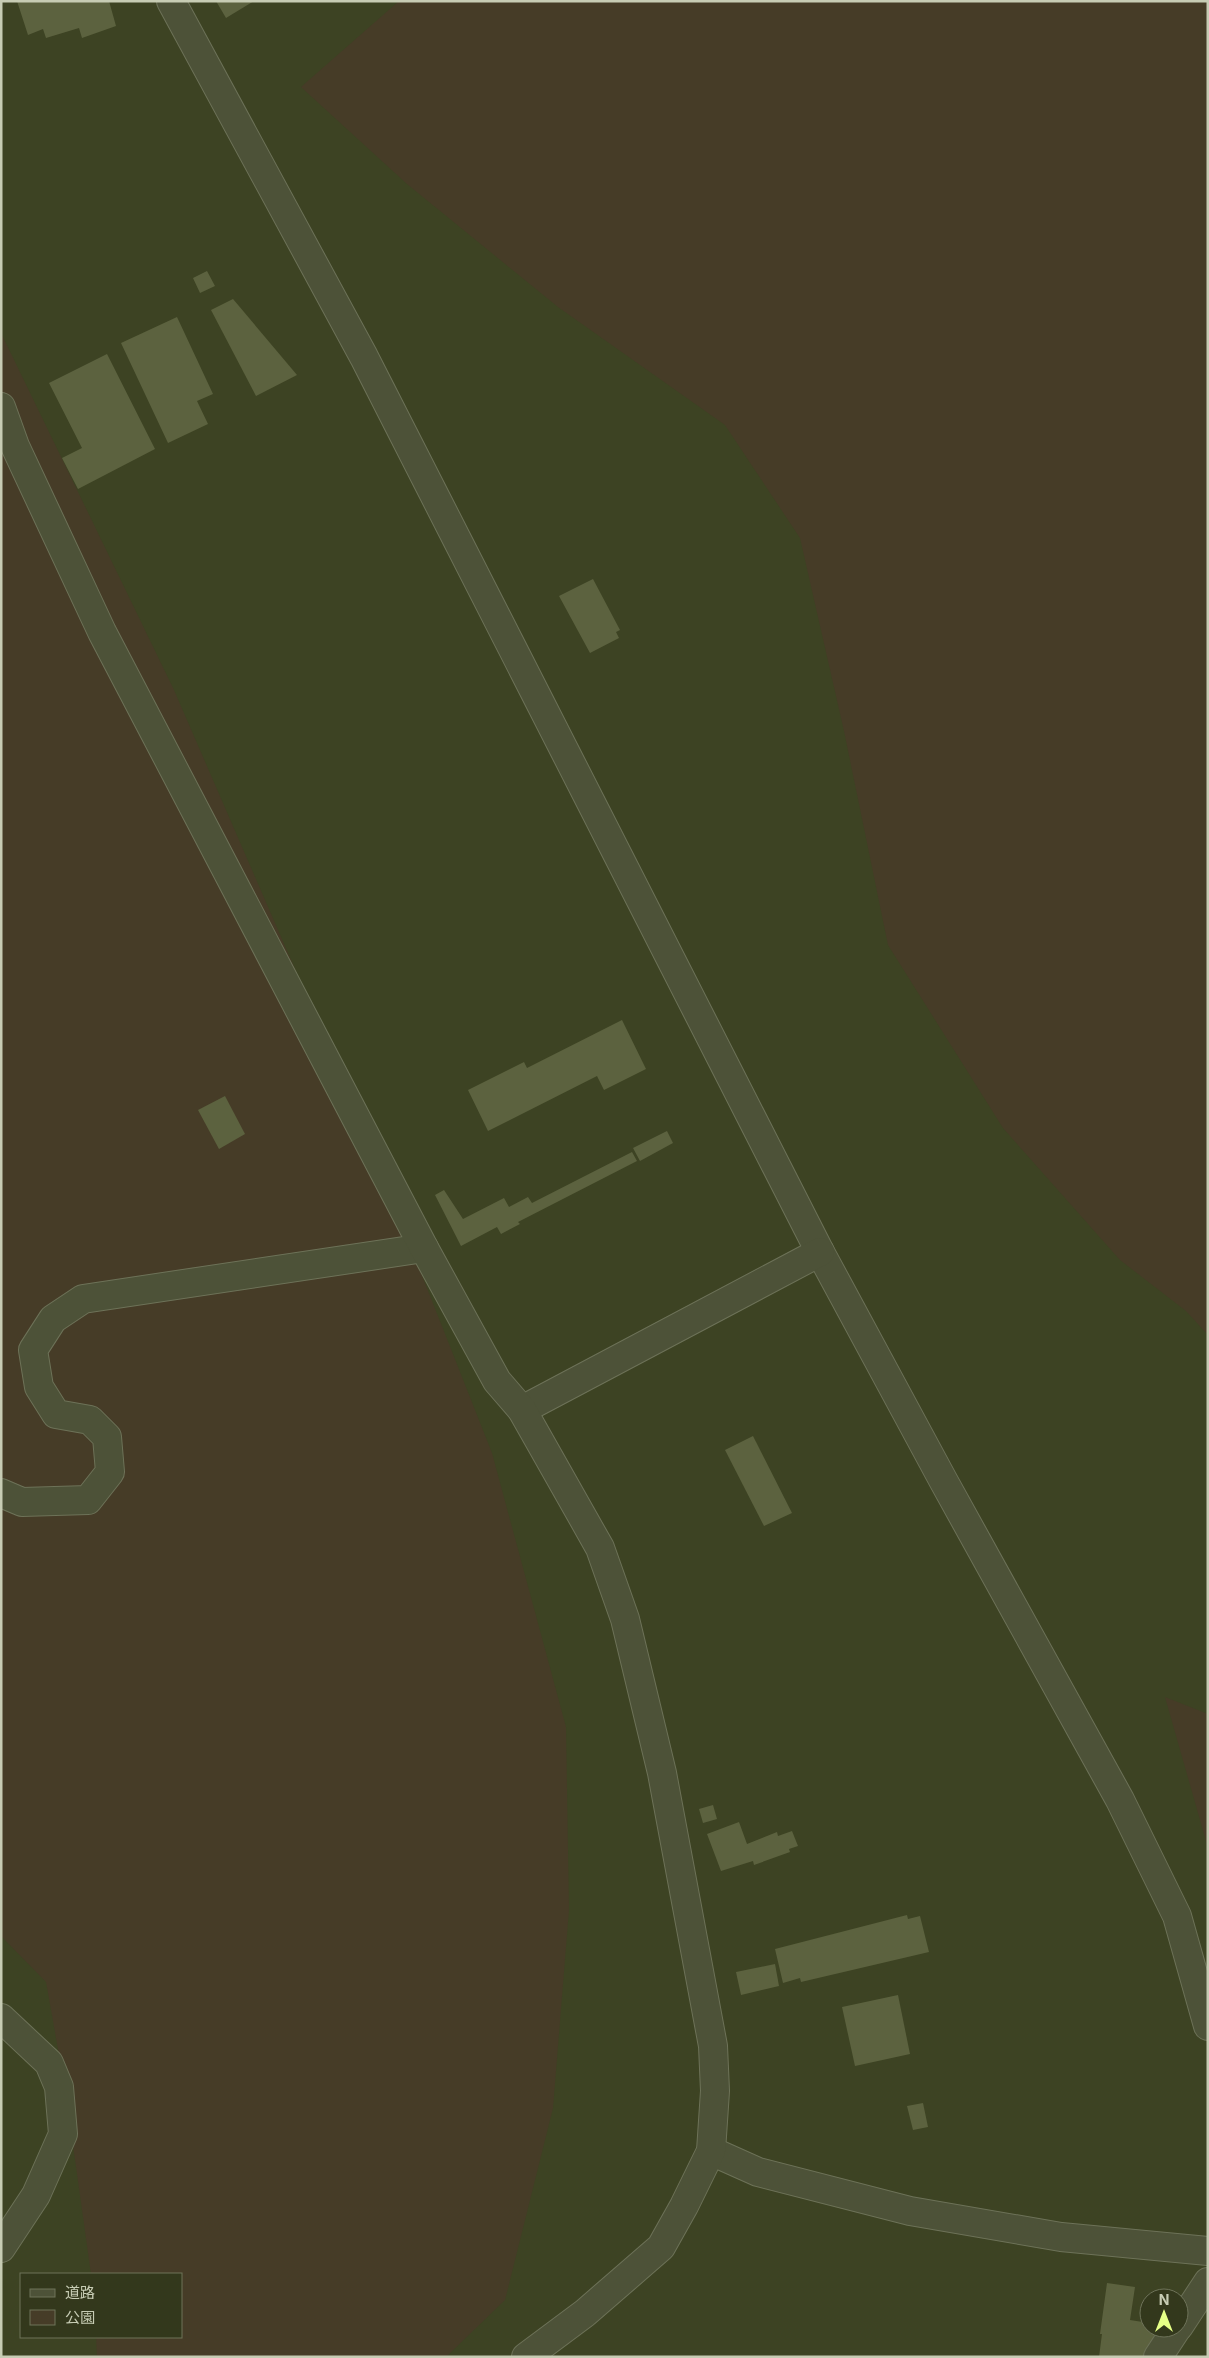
<svg xmlns="http://www.w3.org/2000/svg" width="1209" height="2358" viewBox="0 0 1209 2358" font-family="Inter,'Noto Sans JP',sans-serif">
<style>
.green{fill:#463c27}
.building{fill:#5c623f}
.lines{fill:none;stroke-linecap:round;stroke-linejoin:round}
.minor-casing{stroke:#6d7258;stroke-width:30}
.tertiary-casing{stroke:#6d7258;stroke-width:30}
.minor{stroke:#4d5238;stroke-width:28}
.tertiary{stroke:#4d5238;stroke-width:28}
</style>
<rect width="100%" height="100%" fill="#3d4323"/>
<g class="green">
<path d="M 399,1 L 1208,1 L 1208,1335 L 1186,1311 L 1120,1260 L 1003,1128 L 888,945 L 844,731 L 800,538 L 725,425 L 558,307 L 407,184 L 301,87 Z"/>
<path d="M 1,333 L 174,690 L 363,1126 L 492,1453 L 566,1727 L 569,1910 L 553,2108 L 505,2300 L 446,2357 L 97,2357 L 96,2337 L 181,2337 L 181,2274 L 91,2274 L 65,2088 L 46,1982 L 1,1936 Z"/>
<path d="M 1165,1697 L 1208,1714 L 1208,1848 Z"/>
</g>
<g class="building">
<path d="M 17,1 L 109,1 L 116,26 L 82,38 L 79,28 L 46,38 L 43,29 L 28,35 Z"/>
<path d="M 216,1 L 254,1 L 226,18 Z"/>
<path d="M 207,271 L 215,286 L 200,293 L 193,278 Z"/>
<path d="M 233,299 L 297,375 L 256,396 L 211,310 Z"/>
<path d="M 177,317 L 213,394 L 197,401 L 208,424 L 168,443 L 121,343 Z"/>
<path d="M 107,354 L 155,449 L 78,489 L 62,458 L 82,448 L 49,383 Z"/>
<path d="M 593,579 L 620,630 L 616,632 L 619,638 L 590,653 L 559,596 Z"/>
<path d="M 622,1020 L 646,1069 L 604,1090 L 597,1076 L 488,1131 L 468,1090 L 524,1062 L 527,1068 Z"/>
<path d="M 225,1096 L 245,1134 L 219,1149 L 198,1110 Z"/>
<path d="M 667,1131 L 673,1143 L 640,1161 L 633,1148 Z"/>
<path d="M 632,1152 L 637,1161 L 518,1222 L 520,1224 L 501,1234 L 497,1227 L 461,1246 L 435,1195 L 444,1190 L 463,1219 L 504,1198 L 509,1207 L 528,1197 L 532,1203 Z"/>
<path d="M 753,1436 L 792,1513 L 764,1526 L 725,1450 Z"/>
<path d="M 713,1805 L 717,1819 L 703,1823 L 699,1809 Z"/>
<path d="M 739,1822 L 747,1844 L 777,1832 L 778,1836 L 792,1831 L 798,1846 L 789,1849 L 790,1852 L 754,1865 L 753,1861 L 721,1871 L 707,1834 Z"/>
<path d="M 907,1915 L 908,1919 L 920,1916 L 929,1952 L 801,1982 L 800,1978 L 783,1983 L 775,1949 Z"/>
<path d="M 775,1964 L 779,1986 L 741,1995 L 736,1972 Z"/>
<path d="M 898,1995 L 910,2054 L 855,2066 L 842,2007 Z"/>
<path d="M 923,2103 L 928,2127 L 913,2130 L 907,2106 Z"/>
<path d="M 1107,2283 L 1135,2287 L 1130,2320 L 1149,2323 L 1149,2328 L 1179,2328 L 1187,2318 L 1182,2348 L 1166,2346 L 1164,2357 L 1099,2357 L 1102,2334 L 1100,2334 Z"/>
</g>
<g class="lines">
<g class="minor-casing">
<g id="minor">
<path d="M 171,1 L 364,357 L 820,1252 L 943,1480 L 1120,1800 L 1177,1916 L 1208,2026"/>
<path d="M 522,1410 L 820,1252"/>
<path d="M 1,1493 L 22,1502 L 88,1500 L 110,1472 L 107,1437 L 90,1420 L 56,1414 L 39,1387 L 33,1350 L 53,1319 L 83,1299 L 424,1248"/>
<path d="M 1,2018 L 49,2063 L 59,2087 L 63,2134 L 36,2195 L 1,2248"/>
<path d="M 711,2151 L 758,2172 L 910,2211 L 1061,2237 L 1208,2251"/>
<path d="M 1179,2326 L 1208,2282"/>
<path d="M 1158,2357 L 1177,2328"/>
</g>
</g>
<g class="tertiary-casing">
<path id="tertiary" d="M 1,407 L 15,446 L 102,632 L 424,1248 L 497,1381 L 522,1410 L 600,1548 L 625,1619 L 662,1773 L 713,2046 L 715,2091 L 711,2151 L 684,2206 L 661,2247 L 585,2313 L 526,2357"/>
</g>
<use href="#minor" class="minor"/>
<use href="#tertiary" class="tertiary"/>
</g>
<rect width="1209" height="2358" fill="none" stroke="#c7ccb4" stroke-width="5"/>
<rect x="20" y="2273" width="162" height="65" fill="#33381c" stroke="#6e7359"/>
<rect x="30" y="2289" width="25" height="8" fill="#4d5238" stroke="#6e7359"/>
<text x="65" y="2298" font-size="15" fill="#c7ccb4">道路</text>
<rect x="30" y="2310" width="25" height="15" fill="#463c27" stroke="#6e7359"/>
<text x="65" y="2323" font-size="15" fill="#c7ccb4">公園</text>
<g transform="translate(1164 2313)"><circle r="24" fill="#33381c" stroke="#6e7359"/>
<path d="M0-4L9 19L0 12L-9 19Z" fill="#e6ff87"/>
<text y="-8" font-size="14" font-weight="bold" text-anchor="middle" fill="#c7ccb4">N</text>
</g>
</svg>
